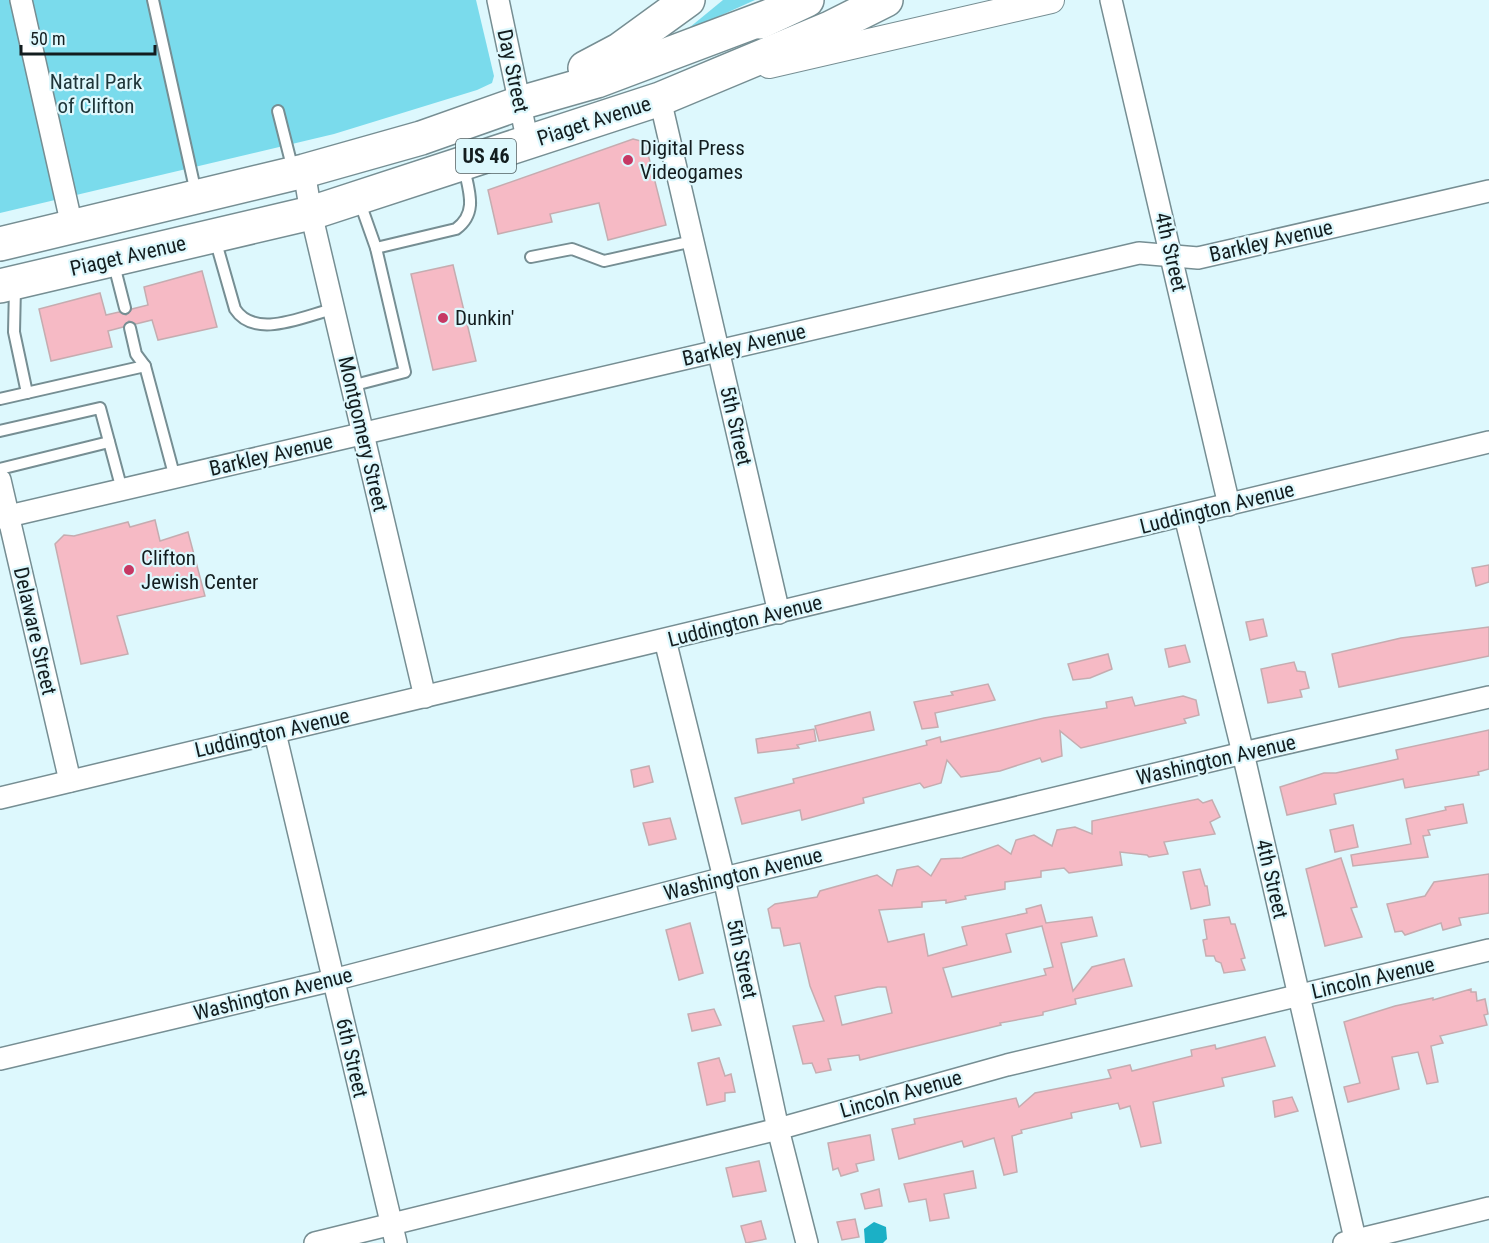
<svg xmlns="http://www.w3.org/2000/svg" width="1489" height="1243" viewBox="0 0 1489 1243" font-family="'Roboto Condensed',sans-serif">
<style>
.green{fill:#7adbec}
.water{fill:#1bb0c6}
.building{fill:#f6bac5;stroke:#c5acb0;stroke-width:1.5;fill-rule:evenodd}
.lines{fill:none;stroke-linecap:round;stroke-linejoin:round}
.service-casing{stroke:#768e93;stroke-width:14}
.minor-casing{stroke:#768e93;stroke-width:24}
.tertiary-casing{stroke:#768e93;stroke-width:28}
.trunk-casing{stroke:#768e93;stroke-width:36}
.service{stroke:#fff;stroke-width:10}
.minor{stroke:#fff;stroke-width:21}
.tertiary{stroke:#fff;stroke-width:26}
.trunk{stroke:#fff;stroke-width:33}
.poi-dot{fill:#c63864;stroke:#ddf8fd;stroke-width:2}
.labels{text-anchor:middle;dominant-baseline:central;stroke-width:4.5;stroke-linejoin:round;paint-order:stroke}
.shield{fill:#ddf8fd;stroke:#505f62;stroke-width:1.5}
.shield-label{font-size:20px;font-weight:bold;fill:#131d1f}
.street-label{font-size:21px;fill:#131d1f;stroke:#ddf8fd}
.park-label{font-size:21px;fill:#1e3539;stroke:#ddf8fd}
.poi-label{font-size:21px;fill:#131d1f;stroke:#ddf8fd;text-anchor:start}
</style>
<rect width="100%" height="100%" fill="#ddf8fd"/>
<g class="green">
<path d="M 0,0 L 476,0 L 494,76 L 492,83 L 477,90 L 334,134 L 0,213 Z"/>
<path d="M 723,0 L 755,0 L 684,32 Z"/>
</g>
<path class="water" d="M 874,1222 L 886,1227 L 887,1239 L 883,1243 L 865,1243 L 864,1229 Z"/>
<g class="building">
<path d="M 633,139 L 645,142 L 666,225 L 608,240 L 599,203 L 550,214 L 552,222 L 498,234 L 488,190 Z"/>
<path d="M 453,265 L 476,361 L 433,370 L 411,274 Z"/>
<path d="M 202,271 L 217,327 L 158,340 L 152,320 L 136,324 L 129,321 L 123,327 L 108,331 L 112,347 L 51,361 L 39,309 L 100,293 L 106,315 L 119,312 L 126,315 L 132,309 L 148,305 L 144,287 Z"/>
<path d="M 155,520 L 160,541 L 188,532 L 205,596 L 117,616 L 128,654 L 81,664 L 55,544 L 64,535 L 74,536 L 128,522 L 130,527 Z"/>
<path d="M 1489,565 L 1489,582 L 1476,586 L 1472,568 Z"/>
<path d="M 1263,619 L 1267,636 L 1250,640 L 1246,622 Z"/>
<path d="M 1489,627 L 1489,656 L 1339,687 L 1332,654 L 1401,638 Z"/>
<path d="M 1185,645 L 1190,662 L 1169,667 L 1165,649 Z"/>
<path d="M 1108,654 L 1112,669 L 1090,678 L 1073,680 L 1068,664 Z"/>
<path d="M 1294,662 L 1297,671 L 1305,672 L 1309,688 L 1300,690 L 1302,697 L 1268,703 L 1261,669 Z"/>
<path d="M 988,684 L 995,700 L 935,713 L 938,727 L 922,729 L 914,702 L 953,695 L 951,692 Z"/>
<path d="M 1183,696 L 1196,700 L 1199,715 L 1184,719 L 1186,723 L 1081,748 L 1060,731 L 1062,756 L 1042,762 L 1040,758 L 1000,771 L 961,777 L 947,760 L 941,783 L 924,788 L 920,783 L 863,798 L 864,803 L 802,820 L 800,810 L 742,824 L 735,798 L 794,783 L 793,779 L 927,745 L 926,741 L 940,737 L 941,742 L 1044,718 L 1107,708 L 1106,702 L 1132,697 L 1135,706 Z"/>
<path d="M 870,712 L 874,730 L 819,741 L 815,726 Z"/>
<path d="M 814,729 L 816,741 L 797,745 L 799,748 L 758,753 L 756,739 Z"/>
<path d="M 1489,730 L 1489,769 L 1478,772 L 1479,775 L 1405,788 L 1403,779 L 1334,794 L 1336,804 L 1287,815 L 1280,787 L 1324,773 L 1336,773 L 1398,759 L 1396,750 Z"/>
<path d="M 649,766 L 653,782 L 634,787 L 631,770 Z"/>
<path d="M 1198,799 L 1203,803 L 1212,800 L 1220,817 L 1210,822 L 1215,834 L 1164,842 L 1168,854 L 1149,857 L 1147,855 L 1120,852 L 1122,865 L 1069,873 L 1064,868 L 1041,871 L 1041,877 L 1005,882 L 1005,889 L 965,896 L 966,899 L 946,903 L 946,900 L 922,902 L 922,907 L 879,910 L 888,942 L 924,934 L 928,956 L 967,945 L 962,927 L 1027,913 L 1026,909 L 1041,905 L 1046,923 L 1092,917 L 1097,936 L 1061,943 L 1073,991 L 1092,967 L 1124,959 L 1132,986 L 1075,999 L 1076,1004 L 1043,1012 L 1043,1015 L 1000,1023 L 1001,1025 L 884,1054 L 860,1060 L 859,1055 L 828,1059 L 831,1070 L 816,1073 L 812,1063 L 803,1064 L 793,1026 L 824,1021 L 810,986 L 800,943 L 784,946 L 780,928 L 772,928 L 768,909 L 775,904 L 817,897 L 820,891 L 877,875 L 892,886 L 897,870 L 918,866 L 931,876 L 941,859 L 962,858 L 998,845 L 1011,854 L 1016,840 L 1034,835 L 1052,846 L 1057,830 L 1075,827 L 1092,834 L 1092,821 ZM 1042,926 L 1053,967 L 1044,969 L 1046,975 L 952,997 L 943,968 L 1011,952 L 1006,934 ZM 878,987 L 886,987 L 892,1013 L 842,1025 L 835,996 Z"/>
<path d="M 1463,804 L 1467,823 L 1428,830 L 1430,835 L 1423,836 L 1428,857 L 1353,866 L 1351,855 L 1411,844 L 1406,819 L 1446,810 L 1445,807 Z"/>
<path d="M 670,818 L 676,839 L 649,845 L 643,823 Z"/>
<path d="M 1353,825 L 1358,847 L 1335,852 L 1330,830 Z"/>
<path d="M 1341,858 L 1357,907 L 1351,908 L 1362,937 L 1325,946 L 1306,869 Z"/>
<path d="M 1200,869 L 1205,886 L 1207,886 L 1210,905 L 1191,909 L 1183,872 Z"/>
<path d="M 1489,874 L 1489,913 L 1459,918 L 1461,925 L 1443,930 L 1441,923 L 1405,935 L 1402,931 L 1395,932 L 1387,904 L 1425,896 L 1434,882 Z"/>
<path d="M 1229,917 L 1231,924 L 1235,924 L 1245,958 L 1241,959 L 1245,970 L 1224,973 L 1221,963 L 1216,961 L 1214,956 L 1206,956 L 1203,940 L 1207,939 L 1204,920 Z"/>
<path d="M 690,923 L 703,973 L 679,980 L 666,930 Z"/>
<path d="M 1471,989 L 1471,992 L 1476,992 L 1477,1001 L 1485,999 L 1488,1014 L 1484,1015 L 1487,1025 L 1440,1036 L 1443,1043 L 1431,1046 L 1438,1082 L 1427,1084 L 1418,1052 L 1392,1057 L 1399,1089 L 1348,1102 L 1344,1087 L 1360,1083 L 1344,1022 L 1395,1006 L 1433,998 L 1433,1000 Z"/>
<path d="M 714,1009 L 721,1025 L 692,1031 L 688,1014 Z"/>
<path d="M 1265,1037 L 1275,1066 L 1222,1078 L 1224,1086 L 1153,1102 L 1161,1143 L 1141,1147 L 1130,1106 L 1120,1109 L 1118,1103 L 1071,1113 L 1072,1118 L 1021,1130 L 1022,1133 L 1012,1136 L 1017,1172 L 1004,1175 L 994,1138 L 964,1147 L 962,1141 L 899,1159 L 892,1129 L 915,1124 L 914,1119 L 1016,1098 L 1019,1107 L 1035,1093 L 1111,1078 L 1108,1070 L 1130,1065 L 1132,1071 L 1192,1056 L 1191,1050 L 1215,1045 L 1216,1049 Z"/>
<path d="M 719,1058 L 725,1076 L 731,1074 L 735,1092 L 725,1093 L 725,1101 L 707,1105 L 698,1063 Z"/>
<path d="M 1292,1097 L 1298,1111 L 1275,1117 L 1273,1101 Z"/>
<path d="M 870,1135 L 874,1160 L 856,1164 L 858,1171 L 841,1176 L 838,1168 L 833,1170 L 828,1143 Z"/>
<path d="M 759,1161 L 766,1191 L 733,1197 L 726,1168 Z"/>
<path d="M 973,1171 L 976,1188 L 944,1194 L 949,1218 L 930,1221 L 926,1199 L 909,1202 L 904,1184 Z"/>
<path d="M 879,1189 L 882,1206 L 865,1209 L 861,1194 Z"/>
<path d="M 855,1219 L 859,1237 L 842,1240 L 837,1222 Z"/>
<path d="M 761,1221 L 766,1239 L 746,1243 L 741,1226 Z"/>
</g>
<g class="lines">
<g class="service-casing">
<g id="service">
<path d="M 153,0 L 196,193"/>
<path d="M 278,111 L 293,170"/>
<path d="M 215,239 L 235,309 C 255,340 304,316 333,309"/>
<path d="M 376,248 L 456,229 C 478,213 469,191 464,168"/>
<path d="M 531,257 L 572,249 L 604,261 L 693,241"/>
<path d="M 113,261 L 125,308"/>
<path d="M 15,287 L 14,332 L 27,393"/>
<path d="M 130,328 L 136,354 L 145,366 L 175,478"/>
<path d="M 351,386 L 405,372 L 376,248 L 359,200"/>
<path d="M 0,399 L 145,366"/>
<path d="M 0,431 L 100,408 L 122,490"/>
<path d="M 0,469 L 109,442"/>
</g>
</g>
<g class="minor-casing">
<g id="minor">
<path d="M 21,0 L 72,226"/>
<path d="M 498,0 L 528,143"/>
<path d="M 1111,0 L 1229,505"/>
<path d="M 660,99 L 779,613"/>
<path d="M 304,171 L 311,213 L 425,697"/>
<path d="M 0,480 L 70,781"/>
<path d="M 1185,516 L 1243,753 L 1356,1243"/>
<path d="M 0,518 L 1139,253 L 1198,258 L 1489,191"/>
<path d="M 665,640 L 724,878 L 778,1129 L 807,1243"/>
<path d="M 275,733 L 396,1243"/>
<path d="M 0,798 L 1489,442"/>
<path d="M 0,1059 L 333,980 L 724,878 L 1243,753 L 1489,697"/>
<path d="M 315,1243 L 778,1129 L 1007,1065 L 1489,950"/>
<path d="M 1344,1243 L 1489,1208"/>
</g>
</g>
<g class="tertiary-casing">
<path id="tertiary" d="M 769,65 L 1051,0"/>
</g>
<g class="trunk-casing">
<g id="trunk">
<path d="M 760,22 L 807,0"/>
<path d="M 585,68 L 619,50 L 688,0"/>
<path d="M 0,244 L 304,171 L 421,138 L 520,103 L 597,81 L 780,12"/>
<path d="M 0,286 L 311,213 L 660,99 L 830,28 L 886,0"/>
</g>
</g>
<use href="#service" class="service"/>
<use href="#minor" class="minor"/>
<use href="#tertiary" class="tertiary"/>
<use href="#trunk" class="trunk"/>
</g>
<g class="poi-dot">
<circle cx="628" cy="160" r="6"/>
<circle cx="443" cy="318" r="6"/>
<circle cx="129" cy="570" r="6"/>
</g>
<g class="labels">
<rect class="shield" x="456" y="139" width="60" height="34" rx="4.5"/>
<g class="shield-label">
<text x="486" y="156">US 46</text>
</g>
<g class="street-label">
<text transform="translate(513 71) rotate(78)">Day Street</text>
<text transform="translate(594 121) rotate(-18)">Piaget Avenue</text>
<text transform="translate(1271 241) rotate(-13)">Barkley Avenue</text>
<text transform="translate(1171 252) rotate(77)">4th Street</text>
<text transform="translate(128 256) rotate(-13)">Piaget Avenue</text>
<text transform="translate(744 345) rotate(-13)">Barkley Avenue</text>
<text transform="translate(736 426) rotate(77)">5th Street</text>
<text transform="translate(363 434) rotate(77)">Montgomery Street</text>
<text transform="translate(271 455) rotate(-13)">Barkley Avenue</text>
<text transform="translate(1217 508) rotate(-14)">Luddington Avenue</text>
<text transform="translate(745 621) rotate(-14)">Luddington Avenue</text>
<text transform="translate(35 631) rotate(77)">Delaware Street</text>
<text transform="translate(272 733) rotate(-13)">Luddington Avenue</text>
<text transform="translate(1216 760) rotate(-13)">Washington Avenue</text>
<text transform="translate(743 874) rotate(-14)">Washington Avenue</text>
<text transform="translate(1272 879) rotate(77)">4th Street</text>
<text transform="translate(742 959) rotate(78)">5th Street</text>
<text transform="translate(1373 978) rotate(-13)">Lincoln Avenue</text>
<text transform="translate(273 994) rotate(-14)">Washington Avenue</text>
<text transform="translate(352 1058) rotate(77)">6th Street</text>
<text transform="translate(901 1094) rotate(-16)">Lincoln Avenue</text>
</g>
<g class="park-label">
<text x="96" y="82">Natral Park<tspan x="96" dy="24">of Clifton</tspan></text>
</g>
<g class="poi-label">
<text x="640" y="148">Digital Press<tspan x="640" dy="24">Videogames</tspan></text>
<text x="455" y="318">Dunkin'</text>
<text x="141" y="558">Clifton<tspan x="141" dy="24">Jewish Center</tspan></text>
</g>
</g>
<path d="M21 45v9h134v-9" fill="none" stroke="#131d1f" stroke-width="3"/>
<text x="30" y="45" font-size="18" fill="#131d1f" stroke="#ddf8fd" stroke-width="4.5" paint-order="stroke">50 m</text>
</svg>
